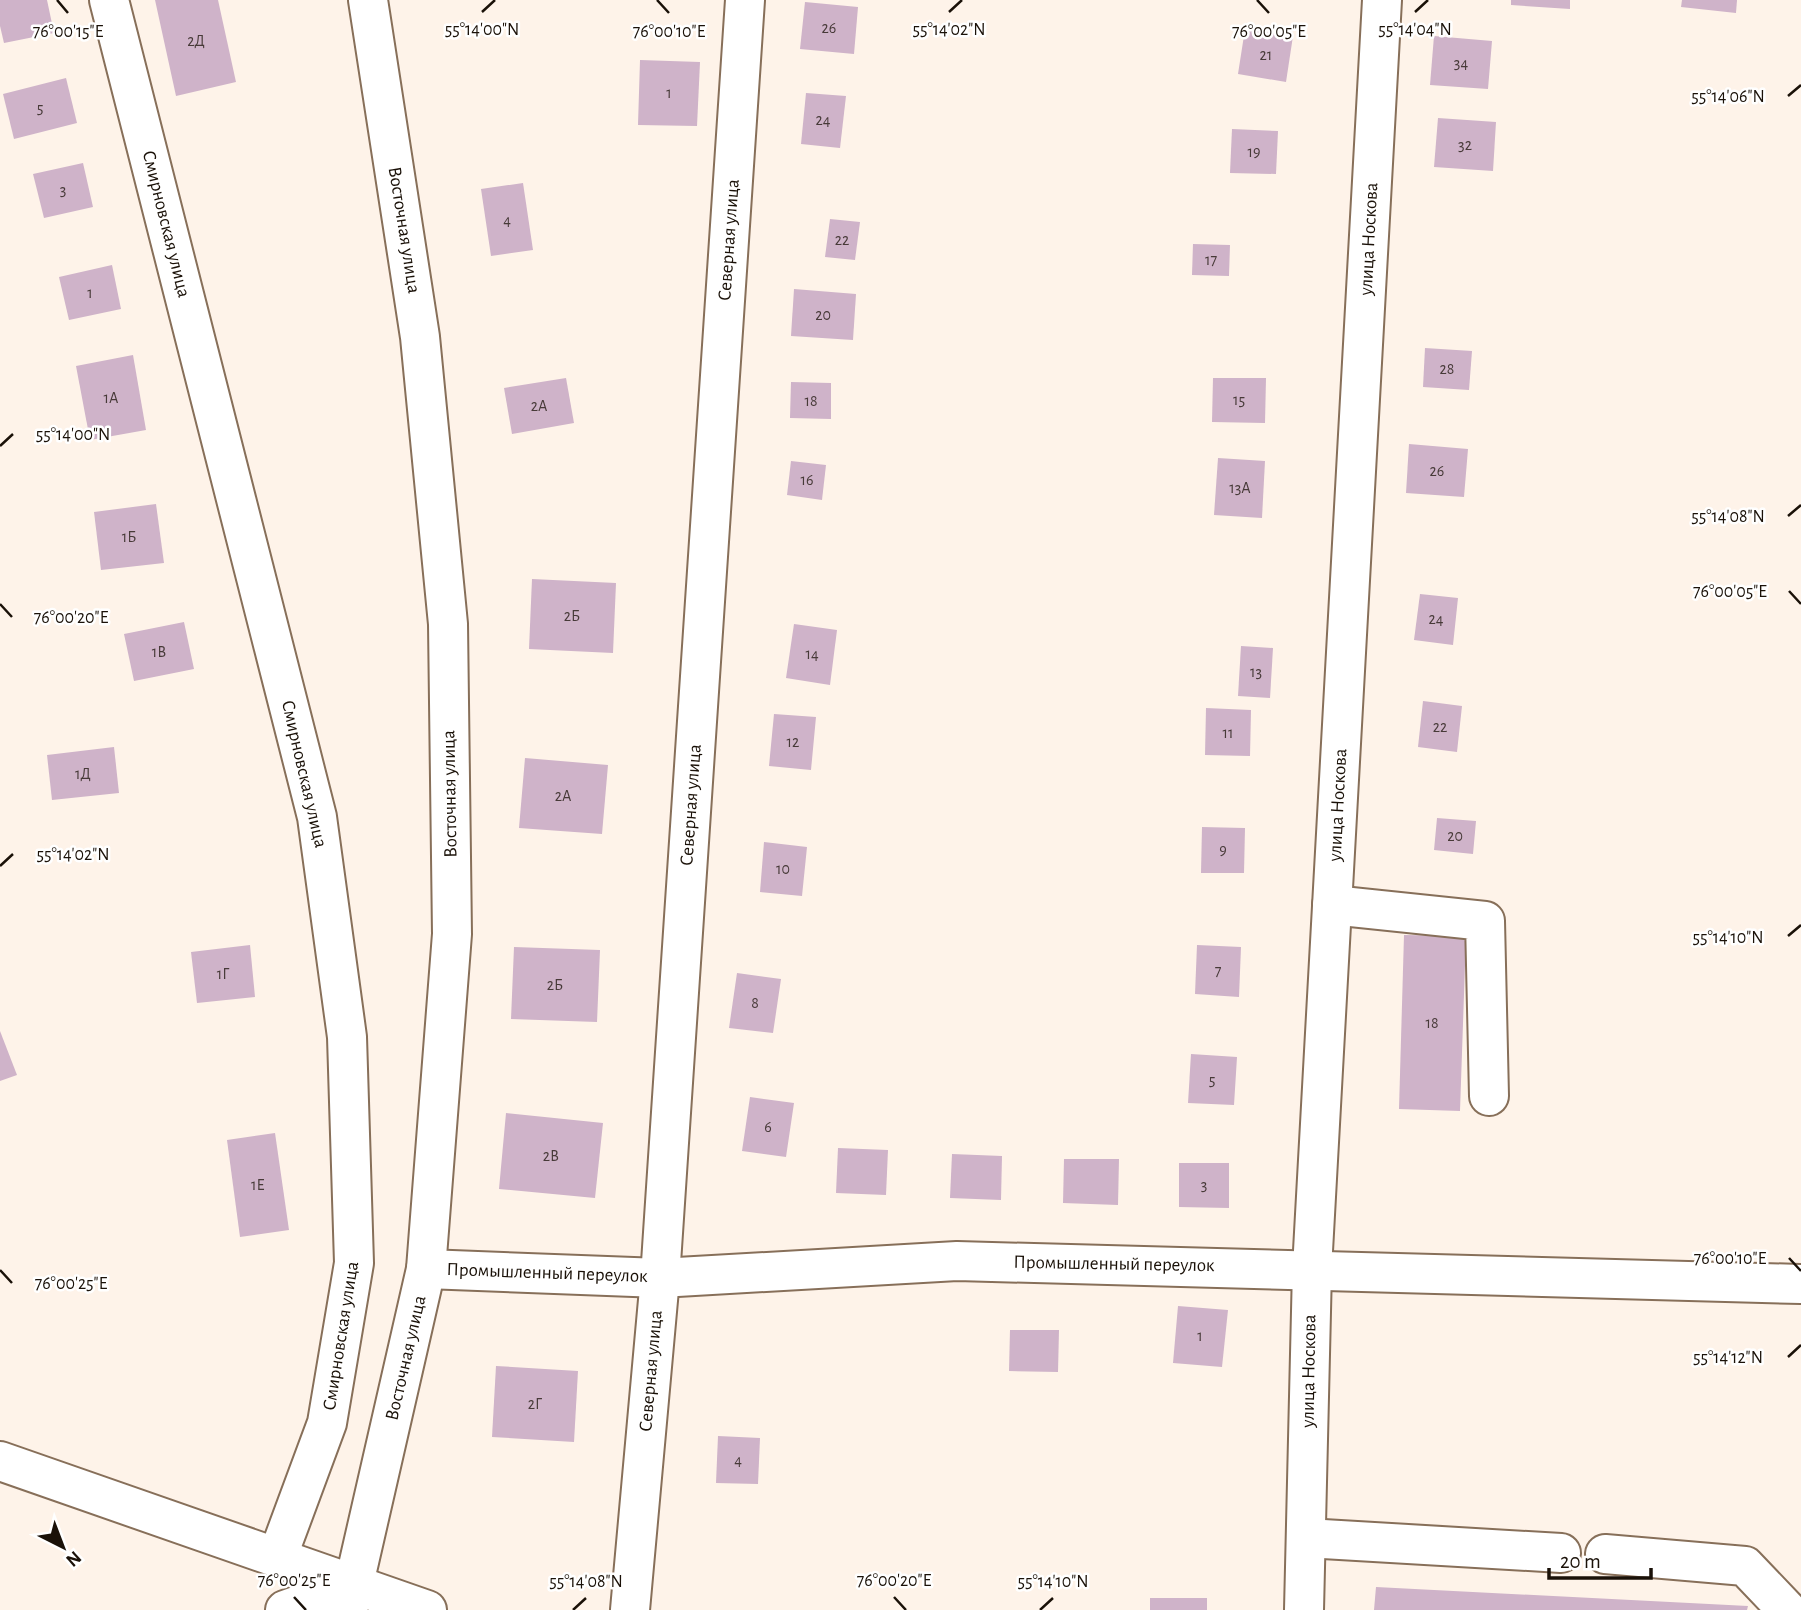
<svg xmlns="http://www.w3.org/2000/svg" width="1801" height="1610" viewBox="0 0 1801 1610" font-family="'Alegreya Sans',sans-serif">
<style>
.building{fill:#cfb3c9}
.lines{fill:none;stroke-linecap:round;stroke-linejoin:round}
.minor-casing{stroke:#876f59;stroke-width:42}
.major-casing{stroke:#876f59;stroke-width:42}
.minor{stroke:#fff;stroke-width:38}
.major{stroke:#fff;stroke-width:38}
.ticks{fill:none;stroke:#1a1108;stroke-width:2.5}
.labels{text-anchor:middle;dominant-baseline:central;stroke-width:5;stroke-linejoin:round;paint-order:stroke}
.number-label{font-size:16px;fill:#473a38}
.street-label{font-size:19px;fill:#1a1108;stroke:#fff}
.ticks-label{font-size:18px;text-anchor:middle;fill:#1a1108;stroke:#fff;stroke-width:5;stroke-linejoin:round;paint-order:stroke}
</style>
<rect width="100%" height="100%" fill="#fef3e9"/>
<g class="building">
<path d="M 0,0 L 47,0 L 54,33 L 4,43 L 0,26 Z"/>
<path d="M 155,0 L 218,0 L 236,82 L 176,96 Z"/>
<path d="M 1511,0 L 1570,0 L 1570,9 L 1511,5 Z"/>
<path d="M 1682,0 L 1737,0 L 1736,13 L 1681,7 Z"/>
<path d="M 805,2 L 858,7 L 854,54 L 800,49 Z"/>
<path d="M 1245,29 L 1293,36 L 1286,82 L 1238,74 Z"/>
<path d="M 1434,36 L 1492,41 L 1488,89 L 1430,85 Z"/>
<path d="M 640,60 L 700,62 L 697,126 L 638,125 Z"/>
<path d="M 66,78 L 77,123 L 14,139 L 3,94 Z"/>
<path d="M 806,93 L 846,96 L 840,148 L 801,144 Z"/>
<path d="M 1438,118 L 1496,122 L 1493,171 L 1434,167 Z"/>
<path d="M 1232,129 L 1278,131 L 1276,174 L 1230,173 Z"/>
<path d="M 83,163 L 93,207 L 44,218 L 33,174 Z"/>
<path d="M 523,183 L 533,250 L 491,256 L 481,189 Z"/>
<path d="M 830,219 L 860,222 L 855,260 L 825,257 Z"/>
<path d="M 1193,244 L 1230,245 L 1229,276 L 1192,275 Z"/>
<path d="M 112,265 L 121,309 L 69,320 L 59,277 Z"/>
<path d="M 794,289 L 856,294 L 853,340 L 791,336 Z"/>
<path d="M 1425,348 L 1472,351 L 1469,390 L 1423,387 Z"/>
<path d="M 133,355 L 146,430 L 90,440 L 76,366 Z"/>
<path d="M 566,378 L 574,423 L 512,434 L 504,388 Z"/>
<path d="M 1213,378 L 1266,378 L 1265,423 L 1212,422 Z"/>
<path d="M 791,382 L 831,383 L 831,419 L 790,418 Z"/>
<path d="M 1409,444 L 1468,449 L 1464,497 L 1406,493 Z"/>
<path d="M 1218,458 L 1265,461 L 1262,518 L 1214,515 Z"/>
<path d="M 791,461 L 826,465 L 822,500 L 787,495 Z"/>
<path d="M 156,504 L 164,563 L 101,570 L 94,512 Z"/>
<path d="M 532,579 L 616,583 L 613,653 L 529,649 Z"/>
<path d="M 1420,594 L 1458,598 L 1453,645 L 1414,640 Z"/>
<path d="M 184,622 L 194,669 L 134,681 L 124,634 Z"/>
<path d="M 794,624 L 837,630 L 830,685 L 786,678 Z"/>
<path d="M 1241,646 L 1273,648 L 1270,698 L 1238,696 Z"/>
<path d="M 1423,701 L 1462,706 L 1457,752 L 1418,747 Z"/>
<path d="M 1206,708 L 1251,710 L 1250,756 L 1205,755 Z"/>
<path d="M 774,714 L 816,717 L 811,770 L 769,766 Z"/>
<path d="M 114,747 L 119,793 L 52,800 L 47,755 Z"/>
<path d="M 525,758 L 608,765 L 602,834 L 519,828 Z"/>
<path d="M 1437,818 L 1476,821 L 1473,854 L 1434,850 Z"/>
<path d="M 1202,827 L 1245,828 L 1244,873 L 1201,873 Z"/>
<path d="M 764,842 L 807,847 L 802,896 L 760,892 Z"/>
<path d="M 1404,935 L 1466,936 L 1460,1111 L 1399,1109 Z"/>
<path d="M 250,945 L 255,997 L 197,1003 L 191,952 Z"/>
<path d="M 1197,945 L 1241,947 L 1239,997 L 1195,994 Z"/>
<path d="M 514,947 L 600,950 L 597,1022 L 511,1019 Z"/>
<path d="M 737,973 L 781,979 L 773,1033 L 729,1028 Z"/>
<path d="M 0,1031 L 17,1075 L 0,1081 Z"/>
<path d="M 1191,1054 L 1237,1057 L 1234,1105 L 1188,1103 Z"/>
<path d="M 750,1097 L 794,1103 L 786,1157 L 742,1151 Z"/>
<path d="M 506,1113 L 603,1123 L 595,1198 L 499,1189 Z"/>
<path d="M 275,1133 L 289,1230 L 240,1237 L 227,1140 Z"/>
<path d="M 838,1148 L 888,1150 L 886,1195 L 836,1193 Z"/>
<path d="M 952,1154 L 1002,1156 L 1001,1200 L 950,1198 Z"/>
<path d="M 1064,1159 L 1119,1159 L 1118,1205 L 1063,1203 Z"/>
<path d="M 1179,1163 L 1229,1163 L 1229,1208 L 1179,1207 Z"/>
<path d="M 1178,1306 L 1228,1310 L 1222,1367 L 1173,1363 Z"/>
<path d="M 1010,1330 L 1059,1330 L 1058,1372 L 1009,1371 Z"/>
<path d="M 496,1366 L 578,1371 L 574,1442 L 492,1437 Z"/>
<path d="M 718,1436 L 760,1438 L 758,1484 L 716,1483 Z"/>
<path d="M 1376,1587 L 1748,1606 L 1747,1610 L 1374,1610 Z"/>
<rect x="1150" y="1598" width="57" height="12"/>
</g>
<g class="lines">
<g class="minor-casing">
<g id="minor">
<path d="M 109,0 L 317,817 L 347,1037 L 354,1263 L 327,1423 L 277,1558"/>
<path d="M 1332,905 L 1485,921 L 1489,1096"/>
<path d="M 426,1269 L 660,1278 L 957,1261 L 1801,1284"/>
<path d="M 0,1461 L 427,1610"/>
<path d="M 1306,1538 L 1561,1553"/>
<path d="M 1605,1554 L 1745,1566 L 1787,1610"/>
<path d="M 285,1610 L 355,1585"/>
<path d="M 630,1610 L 660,1278 L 745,0"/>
<path d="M 1304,1610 L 1312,1269 L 1382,0"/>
</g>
</g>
<g class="major-casing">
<path id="major" d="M 348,1610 L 426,1269 L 452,934 L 448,624 L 420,337 L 368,0"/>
</g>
<use href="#minor" class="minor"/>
<use href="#major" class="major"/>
</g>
<path class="ticks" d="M 57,0 L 68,13M 657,0 L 669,13M 1257,0 L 1269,13M 482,12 L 495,0M 949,12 L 962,0M 1415,12 L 1428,0M 1788,96 L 1801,85M 0,446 L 13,434M 1788,516 L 1801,505M 1789,591 L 1801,604M 0,604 L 12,617M 0,866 L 13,854M 1788,936 L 1801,925M 1789,1258 L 1801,1271M 0,1270 L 12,1283M 1788,1357 L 1801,1345M 294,1597 L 306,1610M 894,1597 L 906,1610M 573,1610 L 586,1598M 1040,1610 L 1053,1598"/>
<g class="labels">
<g class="number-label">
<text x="829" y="28">26</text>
<text x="196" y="41">2Д</text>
<text x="1266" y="55">21</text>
<text x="1461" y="63">34</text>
<text x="669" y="93">1</text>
<text x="40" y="108">5</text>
<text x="823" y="120">24</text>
<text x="1465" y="145">32</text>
<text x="1254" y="152">19</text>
<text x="63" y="190">3</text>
<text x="507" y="220">4</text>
<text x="842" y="240">22</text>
<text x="1211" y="260">17</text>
<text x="90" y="293">1</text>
<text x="823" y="315">20</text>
<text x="1447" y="369">28</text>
<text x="111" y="398">1А</text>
<text x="1239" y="400">15</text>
<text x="811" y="401">18</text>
<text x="539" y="406">2А</text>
<text x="1437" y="471">26</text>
<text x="807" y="480">16</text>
<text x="1240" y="488">13А</text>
<text x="129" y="537">1Б</text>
<text x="572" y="616">2Б</text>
<text x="1436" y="619">24</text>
<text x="159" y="652">1В</text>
<text x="812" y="654">14</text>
<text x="1256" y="672">13</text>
<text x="1440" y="727">22</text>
<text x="1228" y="733">11</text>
<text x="793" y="742">12</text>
<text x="83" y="774">1Д</text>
<text x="563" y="796">2А</text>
<text x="1455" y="836">20</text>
<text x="1223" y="850">9</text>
<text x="783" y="869">10</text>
<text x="1218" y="971">7</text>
<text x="223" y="974">1Г</text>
<text x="555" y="985">2Б</text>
<text x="755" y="1003">8</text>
<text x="1432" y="1023">18</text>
<text x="1212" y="1080">5</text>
<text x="768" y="1127">6</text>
<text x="551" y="1156">2В</text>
<text x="258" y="1185">1Е</text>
<text x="1204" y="1185">3</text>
<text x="1200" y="1336">1</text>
<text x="535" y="1404">2Г</text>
<text x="738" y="1460">4</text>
</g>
<g class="street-label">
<text transform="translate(166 224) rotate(76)">Смирновская улица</text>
<text transform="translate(404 230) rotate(81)">Восточная улица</text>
<text transform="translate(1369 239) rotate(-87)">улица Носкова</text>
<text transform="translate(729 240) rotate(-86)">Северная улица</text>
<text transform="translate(304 774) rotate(77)">Смирновская улица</text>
<text transform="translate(450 794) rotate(-91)">Восточная улица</text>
<text transform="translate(691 805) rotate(-86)">Северная улица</text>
<text transform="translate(1338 805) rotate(-87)">улица Носкова</text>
<text transform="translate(1114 1264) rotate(1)">Промышленный переулок</text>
<text transform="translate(547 1273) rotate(2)">Промышленный переулок</text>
<text transform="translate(341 1336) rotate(-81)">Смирновская улица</text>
<text transform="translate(406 1358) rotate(-77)">Восточная улица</text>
<text transform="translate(651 1371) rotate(-85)">Северная улица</text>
<text transform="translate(1309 1371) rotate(-89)">улица Носкова</text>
</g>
</g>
<g class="ticks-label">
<text x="482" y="35">55°14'00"N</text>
<text x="949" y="35">55°14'02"N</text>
<text x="1415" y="35">55°14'04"N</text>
<text x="68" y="37">76°00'15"E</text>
<text x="669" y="37">76°00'10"E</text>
<text x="1269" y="37">76°00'05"E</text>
<text x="1728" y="102">55°14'06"N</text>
<text x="73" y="440">55°14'00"N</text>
<text x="1728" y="522">55°14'08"N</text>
<text x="1730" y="597">76°00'05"E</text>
<text x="71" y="623">76°00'20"E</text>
<text x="73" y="860">55°14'02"N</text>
<text x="1728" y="943">55°14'10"N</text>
<text x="1730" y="1264">76°00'10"E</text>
<text x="71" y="1289">76°00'25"E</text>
<text x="1728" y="1363">55°14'12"N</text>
<text x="294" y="1586">76°00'25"E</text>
<text x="894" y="1586">76°00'20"E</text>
<text x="586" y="1587">55°14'08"N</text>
<text x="1053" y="1587">55°14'10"N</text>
</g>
<g transform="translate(63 1547) rotate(138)" stroke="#ffffff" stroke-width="5" paint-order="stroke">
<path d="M0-5L12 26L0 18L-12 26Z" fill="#1a1108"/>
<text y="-10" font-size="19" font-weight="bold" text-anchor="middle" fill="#1a1108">N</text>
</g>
<path d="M1549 1568v10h102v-10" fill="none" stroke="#1a1108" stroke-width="3.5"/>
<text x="1560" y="1568" font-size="21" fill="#1a1108" stroke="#ffffff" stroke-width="5" paint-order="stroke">20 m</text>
</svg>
